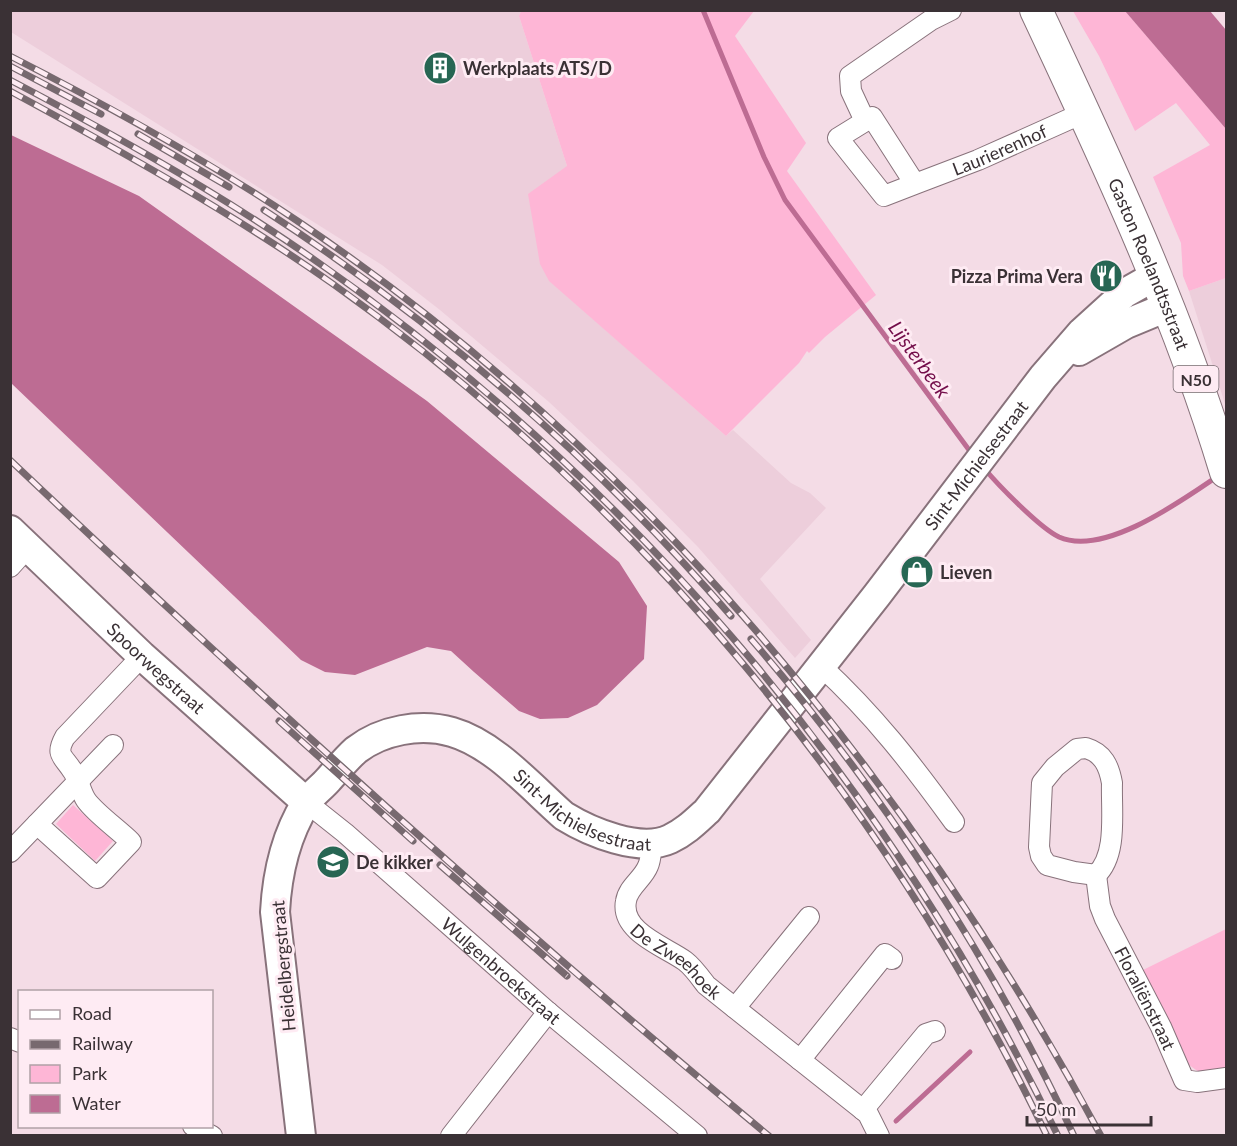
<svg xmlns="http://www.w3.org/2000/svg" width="1237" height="1146" viewBox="0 0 1237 1146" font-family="Lato,sans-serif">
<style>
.built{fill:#edcedb}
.green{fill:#feb6d6}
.water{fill:#bd6c93}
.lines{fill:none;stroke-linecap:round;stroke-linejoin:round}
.stream{stroke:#bd6c93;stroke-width:5}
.street-casing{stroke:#88727b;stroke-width:22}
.secondary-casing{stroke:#88727b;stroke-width:32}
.primary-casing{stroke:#88727b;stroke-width:34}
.street{stroke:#fff;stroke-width:20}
.secondary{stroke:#fff;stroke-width:28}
.primary{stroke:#fff;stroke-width:32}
.rail-casing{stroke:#77696f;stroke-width:7}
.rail{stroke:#feebf3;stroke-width:4.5;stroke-dasharray:14;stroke-linecap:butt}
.labels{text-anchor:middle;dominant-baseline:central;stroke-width:6;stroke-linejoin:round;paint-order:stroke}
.shield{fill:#feebf3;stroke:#75696e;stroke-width:1.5}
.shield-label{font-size:16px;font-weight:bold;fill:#3a3135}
.poi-label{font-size:18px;font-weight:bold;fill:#3a3135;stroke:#feebf3;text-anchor:start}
.street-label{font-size:18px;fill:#3a3135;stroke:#feebf3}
.water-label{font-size:20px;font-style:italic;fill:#730d4a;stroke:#feebf3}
</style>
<rect width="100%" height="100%" fill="#f4dce6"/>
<g class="built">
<path d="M 10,11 L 521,11 L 519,16 L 567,166 L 550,281 L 726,436 L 733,430 L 791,483 L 810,493 L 826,508 L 760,579 L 811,640 L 795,658 L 698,547 L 633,481 L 549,402 L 440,310 L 382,265 L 11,32 Z"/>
<path d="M 1226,278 L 1226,407 L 1189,291 Z"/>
</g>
<g class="green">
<path d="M 521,11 L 754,11 L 735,36 L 806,143 L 787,171 L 876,295 L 825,337 L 809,353 L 807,351 L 799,363 L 726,436 L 549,281 L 540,264 L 528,194 L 567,166 L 519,16 Z"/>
<path d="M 1073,11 L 1125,11 L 1226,129 L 1226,278 L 1189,291 L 1183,276 L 1181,243 L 1153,177 L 1210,145 L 1176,103 L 1135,131 L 1099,56 Z"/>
<path d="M 73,805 L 113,841 L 95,861 L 56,824 Z"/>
<path d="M 1226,929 L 1226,1070 L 1199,1072 L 1189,1065 L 1170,1022 L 1143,970 Z"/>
</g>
<g class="water">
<path d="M 1210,11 L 1226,30 L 1226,129 L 1125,11 Z"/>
<path d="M 11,135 L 139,196 L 427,401 L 619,562 L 647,606 L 644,659 L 597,705 L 568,718 L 540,719 L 519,711 L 474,672 L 451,651 L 427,647 L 355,675 L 325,672 L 301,660 L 11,383 Z"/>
</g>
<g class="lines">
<g class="stream">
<path d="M 703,10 L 764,157 L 785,200 L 972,454"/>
<path d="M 984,468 C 998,485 1040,528 1059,537 C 1104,557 1181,501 1218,476"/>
<path d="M 896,1121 L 970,1052"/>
</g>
<g class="street-casing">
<g id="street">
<path d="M 865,121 L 851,91 L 850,76 L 931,20 L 951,10"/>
<path id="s1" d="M 915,184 L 884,196 L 838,138 L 872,117 L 915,184 L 978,160 L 1083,113"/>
<path d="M 10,567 L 28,547"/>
<path d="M 821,666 C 874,715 912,764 954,822"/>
<path d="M 1086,748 C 1103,753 1109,766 1112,783 C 1111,811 1118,855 1096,875 L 1074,872 L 1047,865 L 1041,856 L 1039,847 L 1042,783 L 1055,767 L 1077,749 Z"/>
<path id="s2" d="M 306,802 L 345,833 L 548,1012 L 697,1136"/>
<path d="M 37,824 L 97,878 L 131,842 C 119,830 95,813 86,800 C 80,791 79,779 72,770 C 63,756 55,755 65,737 L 142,656"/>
<path id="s3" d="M 652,843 C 651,850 651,860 648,866 C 643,879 628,887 626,901 C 620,932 666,947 685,961 C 693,967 700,977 706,985 L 868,1114 L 879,1136"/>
<path d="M 10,852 L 113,745"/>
<path id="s4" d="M 1096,875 L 1100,906 L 1105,919 L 1161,1027 L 1184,1080 L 1197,1082 L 1226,1078"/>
<path d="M 735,1008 L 809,917"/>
<path d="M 10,1038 L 20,1042"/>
<path d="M 800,1060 L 885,954 L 892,959"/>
<path d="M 863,1110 L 926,1034 L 935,1031"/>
<path d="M 193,1126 L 212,1136"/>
<path d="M 451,1136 L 548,1012"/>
</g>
</g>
<g class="secondary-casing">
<g id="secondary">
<path d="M 1079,351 L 1126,324 L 1167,307"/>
<path id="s5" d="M 10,530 L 142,656 L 306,802"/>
<path id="s6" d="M 301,1136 L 275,912 C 277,875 286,835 306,803 C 311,795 321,788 328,780 C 337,770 346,759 356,750 C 382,730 420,723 452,732 C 494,744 531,787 564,816 C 590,832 640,853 670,839 C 685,832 695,822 707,811 L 877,595 L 1043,377 L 1082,332 L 1125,293 L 1155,276"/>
</g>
</g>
<g class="primary-casing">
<g id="primary">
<path id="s7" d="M 1036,10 C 1107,161 1178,313 1226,472"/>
</g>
</g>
<use href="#street" class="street"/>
<use href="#secondary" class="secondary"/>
<use href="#primary" class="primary"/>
<g class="rail-casing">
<g id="rail">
<path d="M 10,56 C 108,106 205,159 296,220 C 638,449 907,775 1101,1136"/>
<path d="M 10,66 L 101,114"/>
<path d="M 10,80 C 105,130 198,181 287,241 C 620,466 883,773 1058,1136"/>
<path d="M 10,91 C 121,151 231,212 333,284 C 639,501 885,799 1047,1136"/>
<path d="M 138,134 L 229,187"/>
<path d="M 264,210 C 438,323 596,460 731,616"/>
<path d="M 10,460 C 256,693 508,920 769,1136"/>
<path d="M 751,639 C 879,787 991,957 1074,1136"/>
<path d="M 279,721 L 413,841"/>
<path d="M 440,865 L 567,976"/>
</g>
</g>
<use href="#rail" class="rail"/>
</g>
<defs>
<g id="building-disc" transform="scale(1.725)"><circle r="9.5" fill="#276653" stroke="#feebf3"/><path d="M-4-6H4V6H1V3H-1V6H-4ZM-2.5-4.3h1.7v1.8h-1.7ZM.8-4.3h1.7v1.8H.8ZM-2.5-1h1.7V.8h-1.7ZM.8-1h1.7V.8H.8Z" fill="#fff"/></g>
<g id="restaurant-disc" transform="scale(1.725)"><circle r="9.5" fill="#276653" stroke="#feebf3"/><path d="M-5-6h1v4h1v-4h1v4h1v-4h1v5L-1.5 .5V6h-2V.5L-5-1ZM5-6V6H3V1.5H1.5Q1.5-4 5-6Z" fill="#fff"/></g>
<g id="shop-disc" transform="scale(1.725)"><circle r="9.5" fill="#276653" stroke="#feebf3"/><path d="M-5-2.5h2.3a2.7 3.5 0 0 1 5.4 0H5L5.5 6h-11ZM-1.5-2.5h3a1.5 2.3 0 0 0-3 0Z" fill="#fff"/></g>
<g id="school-disc" transform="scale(1.725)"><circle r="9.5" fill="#276653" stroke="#feebf3"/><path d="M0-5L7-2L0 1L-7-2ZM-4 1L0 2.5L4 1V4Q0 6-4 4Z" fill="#fff"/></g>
</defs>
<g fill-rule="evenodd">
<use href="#building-disc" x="440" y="68"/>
<use href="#restaurant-disc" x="1106" y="276"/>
<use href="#shop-disc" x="917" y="572"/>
<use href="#school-disc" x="333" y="862"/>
</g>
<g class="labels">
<rect class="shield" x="1173.5" y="366" width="45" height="26" rx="4.5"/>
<g class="shield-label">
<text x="1196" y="379">N50</text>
</g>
<g class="poi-label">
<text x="463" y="68">Werkplaats ATS/D</text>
<text x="1083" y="276" text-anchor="end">Pizza Prima Vera</text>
<text x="940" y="572">Lieven</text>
<text x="356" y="862">De kikker</text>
</g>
<g class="street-label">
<text stroke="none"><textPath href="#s1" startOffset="318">Laurierenhof</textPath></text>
<text stroke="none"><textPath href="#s7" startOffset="278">Gaston Roelandtsstraat</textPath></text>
<text stroke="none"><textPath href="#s6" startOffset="1252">Sint-Michielsestraat</textPath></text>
<text stroke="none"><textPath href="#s5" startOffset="201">Spoorwegstraat</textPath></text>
<text stroke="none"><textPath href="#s6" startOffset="669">Sint-Michielsestraat</textPath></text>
<text stroke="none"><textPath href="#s3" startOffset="148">De Zweehoek</textPath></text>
<text transform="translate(283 966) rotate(-95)">Heidelbergstraat</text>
<text stroke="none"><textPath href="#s2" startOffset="258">Wulgenbroekstraat</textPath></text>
<text stroke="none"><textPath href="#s4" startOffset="134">Floraliënstraat</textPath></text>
</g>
<g class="water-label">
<text transform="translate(920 359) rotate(54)">Lijsterbeek</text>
</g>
</g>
<rect width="1237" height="1146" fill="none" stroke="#3a3135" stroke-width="24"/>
<rect x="18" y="990" width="195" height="138" fill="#feebf3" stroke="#b0a1a7" stroke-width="1.5"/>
<rect x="30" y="1010" width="30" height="9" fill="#ffffff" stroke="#b0a1a7" stroke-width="1.5"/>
<text x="72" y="1020" font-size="18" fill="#3a3135">Road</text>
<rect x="30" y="1040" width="30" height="9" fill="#77696f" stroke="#b0a1a7" stroke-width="1.5"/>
<text x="72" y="1050" font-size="18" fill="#3a3135">Railway</text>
<rect x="30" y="1065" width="30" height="18" fill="#feb6d6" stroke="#b0a1a7" stroke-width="1.5"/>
<text x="72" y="1080" font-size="18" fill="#3a3135">Park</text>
<rect x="30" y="1095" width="30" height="18" fill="#bd6c93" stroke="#b0a1a7" stroke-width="1.5"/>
<text x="72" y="1110" font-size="18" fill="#3a3135">Water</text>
<path d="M1027 1116v9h124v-9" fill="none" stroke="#3a3135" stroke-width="3"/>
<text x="1036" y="1116" font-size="18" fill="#3a3135" stroke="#feebf3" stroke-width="4.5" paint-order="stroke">50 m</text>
</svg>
